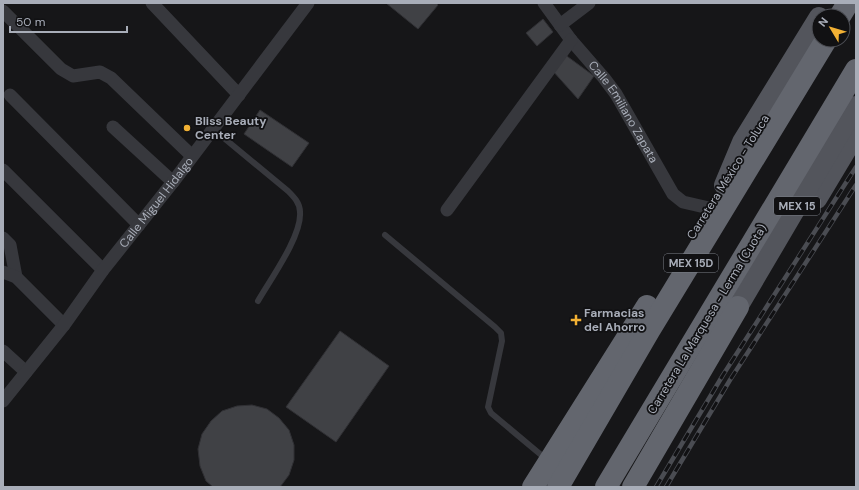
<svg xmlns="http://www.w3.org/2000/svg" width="859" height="490" viewBox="0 0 859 490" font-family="'DM Sans',sans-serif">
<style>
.building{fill:#404145;stroke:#303034}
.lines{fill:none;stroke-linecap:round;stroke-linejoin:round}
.lane{stroke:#37383d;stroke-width:6}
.street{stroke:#37383d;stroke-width:13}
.primary{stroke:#53555c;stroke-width:20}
.highway{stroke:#63666e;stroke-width:22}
.rail-casing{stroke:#4a4c52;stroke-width:4.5}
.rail{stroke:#111113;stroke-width:3;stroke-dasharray:9;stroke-linecap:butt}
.poi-dot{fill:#f2b134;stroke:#111113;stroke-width:1.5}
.labels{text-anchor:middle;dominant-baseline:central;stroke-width:3.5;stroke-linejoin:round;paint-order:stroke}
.shield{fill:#111113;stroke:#7b7e86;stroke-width:1}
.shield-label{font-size:11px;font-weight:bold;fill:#a8adb8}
.street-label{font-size:12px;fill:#a8adb8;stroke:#111113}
.poi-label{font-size:12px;font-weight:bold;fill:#a8adb8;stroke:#111113;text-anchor:start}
</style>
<rect width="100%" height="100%" fill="#161618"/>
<g class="building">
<path d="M 386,3 L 436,3 L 438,5 L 418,29 Z"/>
<path d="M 543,19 L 553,32 L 537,46 L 526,33 Z"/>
<path d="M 564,54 L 594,76 L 578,99 L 552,70 Z"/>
<path d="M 260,110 L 309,143 L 292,167 L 244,134 Z"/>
<path d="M 340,331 L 389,366 L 336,442 L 286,407 Z"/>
<path d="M 252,405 L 267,409 L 279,418 L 289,430 L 294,445 L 294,460 L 289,475 L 280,487 L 213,487 L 206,481 L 200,466 L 198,449 L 202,434 L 211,421 L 222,411 L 237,406 Z"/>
</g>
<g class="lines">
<g class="lane">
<path d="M 213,129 L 288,191 C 294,197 300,203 300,212 C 302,236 270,280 258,301"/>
<path d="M 385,235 L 495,327 L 501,333 L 502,341 L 488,407 L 491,413 L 546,459"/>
</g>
<g class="street">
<path d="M 152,3 L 239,95"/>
<path id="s1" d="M 544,3 L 571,40 L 604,78 L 616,94 L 673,194 L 683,202 L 709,208"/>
<path d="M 3,11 L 61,69 L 73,76 L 100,72 L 111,78 L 192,156"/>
<path d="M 560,25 L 589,3"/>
<path d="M 10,95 L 139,225"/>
<path d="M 113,127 L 173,182"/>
<path d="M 3,170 L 103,270"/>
<path d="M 447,210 L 571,40"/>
<path d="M 3,238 L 10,245 L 16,277"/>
<path d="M 3,272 L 16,277 L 64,325"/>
<path d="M 3,351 L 26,372"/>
<path id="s2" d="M 3,401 L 64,325 L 103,270 L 173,182 L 308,3"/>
</g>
<g class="primary">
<path d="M 724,185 L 742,142 L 819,17"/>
<path d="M 817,199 L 856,134"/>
<path d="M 738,307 L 856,106"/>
</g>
<g class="highway">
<path d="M 840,16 L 848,3"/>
<path d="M 533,487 L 647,306"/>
<path d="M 558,487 L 649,331 L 826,40"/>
<path d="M 606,487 L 856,70"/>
<path d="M 633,487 L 738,307"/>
</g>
<g class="rail-casing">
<g id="rail">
<path d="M 656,487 L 723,375 L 856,167"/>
<path d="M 666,487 L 730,380 L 856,185"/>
</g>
</g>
<use href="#rail" class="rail"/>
</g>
<g class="poi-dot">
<circle cx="187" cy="128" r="4"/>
<path d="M574 314h4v4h4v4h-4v4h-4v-4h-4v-4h4z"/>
</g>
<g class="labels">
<g class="shield">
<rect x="774" y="197" width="46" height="18" rx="3"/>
<rect x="664" y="254" width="54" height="18" rx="3"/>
</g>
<g class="shield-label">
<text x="797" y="206">MEX 15</text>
<text x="691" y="263">MEX 15D</text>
</g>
<g class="street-label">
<text stroke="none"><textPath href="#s1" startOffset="135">Calle Emiliano Zapata</textPath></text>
<text transform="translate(728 177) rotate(-58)">Carretera México - Toluca</text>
<text stroke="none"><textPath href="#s2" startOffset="251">Calle Miguel Hidalgo</textPath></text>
<text transform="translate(707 319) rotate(-59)">Carretera La Marquesa - Lerma (Cuota)</text>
</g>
<g class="poi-label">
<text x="195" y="121">Bliss Beauty<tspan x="195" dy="14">Center</tspan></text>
<text x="584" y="313">Farmacias<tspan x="584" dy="14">del Ahorro</tspan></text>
</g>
</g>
<rect width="859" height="490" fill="none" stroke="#a8adb8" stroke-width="8"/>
<g transform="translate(831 28) rotate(308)"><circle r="19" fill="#111113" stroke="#4d4f55"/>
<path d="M0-3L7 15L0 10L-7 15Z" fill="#f2b134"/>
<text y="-6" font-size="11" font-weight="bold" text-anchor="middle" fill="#a8adb8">N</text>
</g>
<path d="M10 26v6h117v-6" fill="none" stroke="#a8adb8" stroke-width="2"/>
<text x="16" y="26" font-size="12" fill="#a8adb8" stroke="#111113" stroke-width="3" paint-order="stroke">50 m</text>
</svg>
